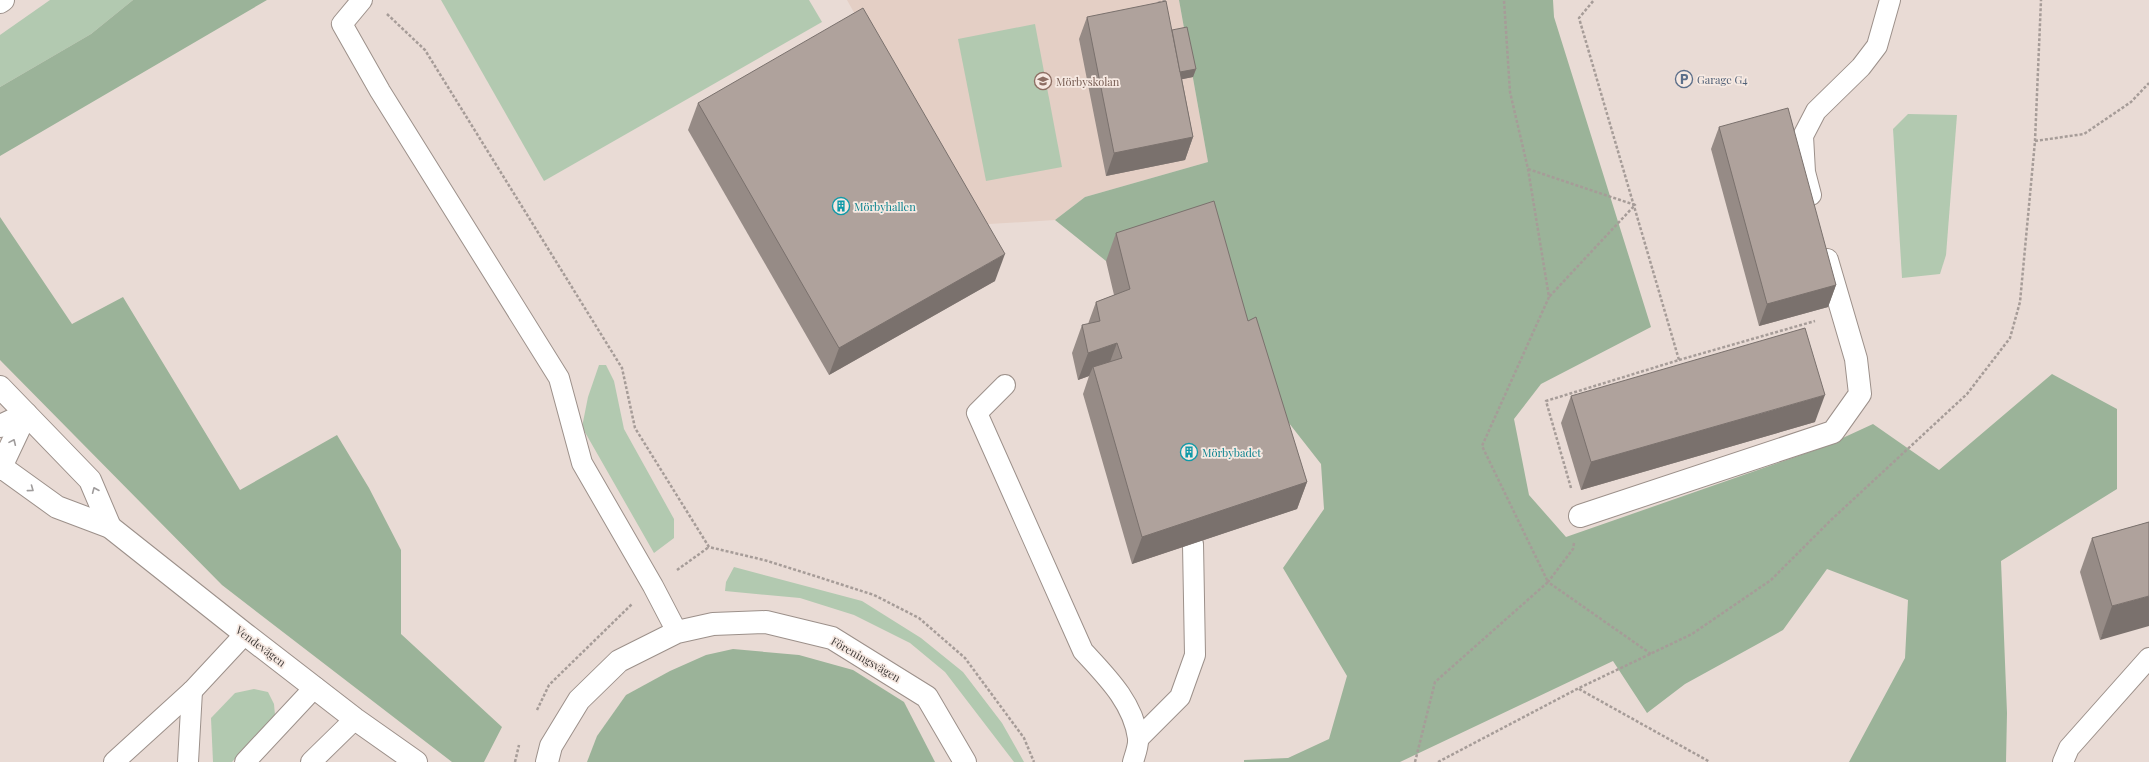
<svg xmlns="http://www.w3.org/2000/svg" width="2149" height="762" viewBox="0 0 2149 762" font-family="'Playfair Display',serif">
<style>
.built{fill:#e4cfc5}
.green{fill:#b2c9b0}
.forest{fill:#9bb399}
.lines{fill:none;stroke-linecap:round;stroke-linejoin:round}
.lane-casing{stroke:#9c908a;stroke-width:22}
.street-casing{stroke:#9c908a;stroke-width:24}
.secondary-casing{stroke:#9c908a;stroke-width:24}
.highway-casing{stroke:#9c908a;stroke-width:24}
.path{stroke:#a69c98;stroke-width:2.5;stroke-dasharray:3 2;stroke-linecap:butt}
.lane{stroke:#fff;stroke-width:20}
.street{stroke:#fff;stroke-width:22}
.secondary{stroke:#fff;stroke-width:22}
.highway{stroke:#fff;stroke-width:22}
.wall{fill:#968b86}
.shaded-wall{fill:#7a716d}
.building{fill:#afa29c;stroke:#7a716d}
.oneway{stroke:#9f9c9c}
.labels{text-anchor:middle;dominant-baseline:central;stroke-width:3.5;stroke-linejoin:round;paint-order:stroke}
.service-label{font-size:11px;fill:#4e5e75;stroke:#f6e9e2;text-anchor:start}
.education-label{font-size:11px;fill:#785e54;stroke:#f6e9e2;text-anchor:start}
.culture-label{font-size:11px;fill:#0d838f;stroke:#f6e9e2;text-anchor:start}
.street-label{font-size:11px;fill:#3f3a38;stroke:#f6e9e2}
</style>
<rect width="100%" height="100%" fill="#e9dbd5"/>
<path class="built" d="M 847,0 L 1179,0 L 1208,162 L 1085,197 L 1055,220 L 973,225 Z"/>
<g class="green">
<path d="M 50,0 L 133,0 L 91,34 L 0,87 L 0,35 Z"/>
<path d="M 441,0 L 809,0 L 822,22 L 544,181 Z"/>
<path d="M 1035,24 L 1062,167 L 986,181 L 958,39 Z"/>
<path d="M 1908,114 L 1957,115 L 1946,255 L 1940,274 L 1902,278 L 1893,129 Z"/>
<path d="M 599,365 L 606,365 L 614,381 L 624,429 L 674,519 L 674,538 L 654,553 L 582,427 L 588,397 Z"/>
<path d="M 734,567 L 862,601 L 921,638 L 963,672 L 1002,723 L 1024,762 L 1014,762 L 945,672 L 910,643 L 854,615 L 800,598 L 725,591 L 726,582 Z"/>
<path d="M 254,689 L 268,692 L 274,704 L 275,715 L 232,762 L 213,762 L 211,718 L 235,693 Z"/>
</g>
<g class="forest">
<path d="M 133,0 L 267,0 L 0,156 L 0,87 L 91,34 Z"/>
<path d="M 1179,0 L 1553,0 L 1554,17 L 1651,327 L 1541,384 L 1514,419 L 1529,495 L 1566,537 L 1821,448 L 1873,424 L 1939,470 L 2052,374 L 2117,409 L 2117,489 L 2001,561 L 2007,713 L 2006,762 L 1849,762 L 1905,658 L 1908,600 L 1827,569 L 1783,630 L 1685,684 L 1647,713 L 1613,661 L 1400,762 L 1244,762 L 1244,760 L 1288,758 L 1329,739 L 1347,676 L 1283,568 L 1324,509 L 1321,464 L 1285,418 L 1204,229 L 1106,261 L 1055,220 L 1085,197 L 1208,162 Z"/>
<path d="M 0,217 L 72,324 L 123,297 L 240,490 L 337,435 L 369,488 L 401,550 L 401,634 L 502,727 L 484,762 L 452,762 L 222,585 L 0,360 Z"/>
<path d="M 733,649 L 799,655 L 853,670 L 904,702 L 935,762 L 587,762 L 597,736 L 626,695 L 670,671 L 706,655 Z"/>
</g>
<g class="lines">
<g class="lane-casing">
<g id="lane">
<path d="M 362,0 L 342,24 L 380,91 L 559,378 L 582,463 L 653,586 L 677,632"/>
<path d="M 1811,195 L 1805,172 L 1803,136 L 1816,111 L 1861,67 L 1877,46 L 1890,0"/>
<path d="M 1005,385 L 977,413 L 1083,651 C 1106,676 1133,702 1138,738 C 1139,745 1135,755 1133,762"/>
<path d="M 1138,739 L 1180,697 L 1195,655 L 1193,544"/>
<path d="M 114,762 L 192,691 L 245,634"/>
<path d="M 188,762 L 192,691"/>
<path d="M 245,762 L 315,687"/>
<path d="M 311,762 L 355,719"/>
<path d="M 2063,762 L 2069,748 L 2149,658"/>
</g>
</g>
<g class="street-casing">
<g id="street">
<path d="M 1580,516 L 1833,432 L 1860,394 L 1856,359 L 1827,260"/>
<path d="M 547,762 L 551,746 L 579,700 L 619,661 L 677,632 L 713,624 L 766,622 L 832,638 L 927,697 L 965,762"/>
</g>
</g>
<g class="secondary-casing">
<g id="secondary">
<path d="M 0,387 L 90,480 L 110,527"/>
<path d="M 0,466 L 57,507 L 110,527 L 245,634 L 355,719 L 416,762"/>
</g>
</g>
<g class="highway-casing">
<g id="highway">
<path d="M 0,2 L 3,0"/>
<path d="M 0,426 L 26,414"/>
<path d="M 0,469 L 26,414"/>
</g>
</g>
<g class="path">
<path d="M 1158,3 L 1167,0"/>
<path d="M 387,14 L 425,50 L 622,368 L 635,428 L 709,547 L 764,560 L 815,576 L 874,595 L 919,618 L 965,658 L 1024,738 L 1034,762"/>
<path d="M 2035,141 L 2084,134 L 2131,102 L 2149,83"/>
<path d="M 1528,169 L 1635,205 L 1549,297"/>
<path d="M 1679,360 L 1815,321"/>
<path d="M 1571,488 L 1546,401 L 1679,360 L 1579,18 L 1594,0"/>
<path d="M 1574,543 L 1573,549 L 1548,582 L 1651,654"/>
<path d="M 677,570 L 709,547"/>
<path d="M 1579,689 L 1710,762"/>
<path d="M 537,710 L 549,685 L 632,604"/>
<path d="M 515,762 L 519,745"/>
<path d="M 1415,762 L 1435,682 L 1548,582 L 1482,446 L 1549,297 L 1528,169 L 1510,92 L 1504,0"/>
<path d="M 1438,762 L 1579,688 L 1692,634 L 1771,580 L 1831,520 L 1967,394 L 2010,338 L 2020,302 L 2035,141 L 2041,0"/>
</g>
<use href="#lane" class="lane"/>
<use href="#street" class="street"/>
<use href="#secondary" class="secondary"/>
<use href="#highway" class="highway"/>
</g>
<g class="wall">
<path d="M 1087,17 L 1172,30 L 1196,69 L 1193,77 L 1182,79 L 1193,137 L 1185,160 L 1106,176 L 1079,39 Z"/>
<path d="M 698,103 L 995,281 L 829,375 L 688,130 Z"/>
<path d="M 1719,127 L 1836,285 L 1828,307 L 1759,326 L 1711,149 Z"/>
<path d="M 1116,233 L 1248,321 L 1307,482 L 1297,509 L 1132,564 L 1083,394 L 1089,376 L 1078,380 L 1072,353 L 1082,325 L 1088,324 L 1096,302 L 1114,295 L 1106,261 Z"/>
<path d="M 1571,396 L 1815,422 L 1581,490 L 1561,423 Z"/>
<path d="M 2149,522 L 2100,640 L 2080,572 L 2092,538 Z"/>
</g>
<g class="shaded-wall">
<path d="M 1196,69 L 1193,77 L 1169,82 L 1172,73 Z"/>
<path d="M 1193,137 L 1185,160 L 1106,176 L 1114,153 Z"/>
<path d="M 1005,254 L 995,281 L 829,375 L 839,348 Z"/>
<path d="M 1836,285 L 1828,307 L 1759,326 L 1767,304 Z"/>
<path d="M 1117,343 L 1107,370 L 1093,367 L 1089,376 L 1078,380 L 1088,353 Z"/>
<path d="M 1825,395 L 1815,422 L 1581,490 L 1591,462 Z"/>
<path d="M 1307,482 L 1297,509 L 1132,564 L 1142,537 Z"/>
<path d="M 2149,596 L 2149,626 L 2100,640 L 2112,606 Z"/>
</g>
<g class="building">
<path d="M 1166,1 L 1193,137 L 1114,153 L 1087,17 Z"/>
<path d="M 863,8 L 1005,254 L 839,348 L 698,103 Z"/>
<path d="M 1187,27 L 1196,69 L 1180,72 L 1172,30 Z"/>
<path d="M 1788,108 L 1836,285 L 1767,304 L 1719,127 Z"/>
<path d="M 1214,201 L 1248,321 L 1256,317 L 1307,482 L 1142,537 L 1093,367 L 1122,358 L 1117,343 L 1088,353 L 1082,325 L 1100,321 L 1096,302 L 1130,289 L 1116,233 Z"/>
<path d="M 1805,328 L 1825,395 L 1591,462 L 1571,396 Z"/>
<path d="M 2149,522 L 2149,596 L 2112,606 L 2092,538 Z"/>
</g>
<defs><path id="oneway-chevron" d="M-2-3.5L2.5 0L-2 3.5" fill="none" stroke-width="1.6" stroke-linecap="round" stroke-linejoin="round"/></defs>
<g class="oneway">
<use href="#oneway-chevron" transform="translate(13 442) rotate(-66)"/>
<use href="#oneway-chevron" transform="translate(31 489) rotate(36)"/>
<use href="#oneway-chevron" transform="translate(95 490) rotate(-113)"/>
</g>
<defs>
<g id="parking-ring" transform="scale(0.9)"><circle r="9.5" fill="#f6e9e2" stroke="#5c6f8a" stroke-width="1.5"/><path d="M-3.5-5.5H1a3.5 3.5 0 0 1 0 7H-1V5.5H-3.5ZM-1-3.4V-.6H.8a1.4 1.4 0 0 0 0-2.8Z" fill="#5c6f8a"/></g>
<g id="school-ring" transform="scale(0.9)"><circle r="9.5" fill="#f6e9e2" stroke="#8d6e63" stroke-width="1.5"/><path d="M0-5L7-2L0 1L-7-2ZM-4 1L0 2.5L4 1V4Q0 6-4 4Z" fill="#8d6e63"/></g>
<g id="building-ring" transform="scale(0.9)"><circle r="9.5" fill="#f6e9e2" stroke="#0f9aa8" stroke-width="1.5"/><path d="M-4-6H4V6H1V3H-1V6H-4ZM-2.5-4.3h1.7v1.8h-1.7ZM.8-4.3h1.7v1.8H.8ZM-2.5-1h1.7V.8h-1.7ZM.8-1h1.7V.8H.8Z" fill="#0f9aa8"/></g>
</defs>
<g fill-rule="evenodd">
<use href="#parking-ring" x="1684" y="79"/>
<use href="#school-ring" x="1043" y="81"/>
<use href="#building-ring" x="841" y="206"/>
<use href="#building-ring" x="1189" y="452"/>
</g>
<g class="labels">
<g class="service-label">
<text x="1697" y="79">Garage G4</text>
</g>
<g class="education-label">
<text x="1056" y="81">Mörbyskolan</text>
</g>
<g class="culture-label">
<text x="854" y="206">Mörbyhallen</text>
<text x="1202" y="452">Mörbybadet</text>
</g>
<g class="street-label">
<text transform="translate(261 646) rotate(37)">Vendevägen</text>
<text transform="translate(866 659) rotate(30)">Föreningsvägen</text>
</g>
</g>
</svg>
